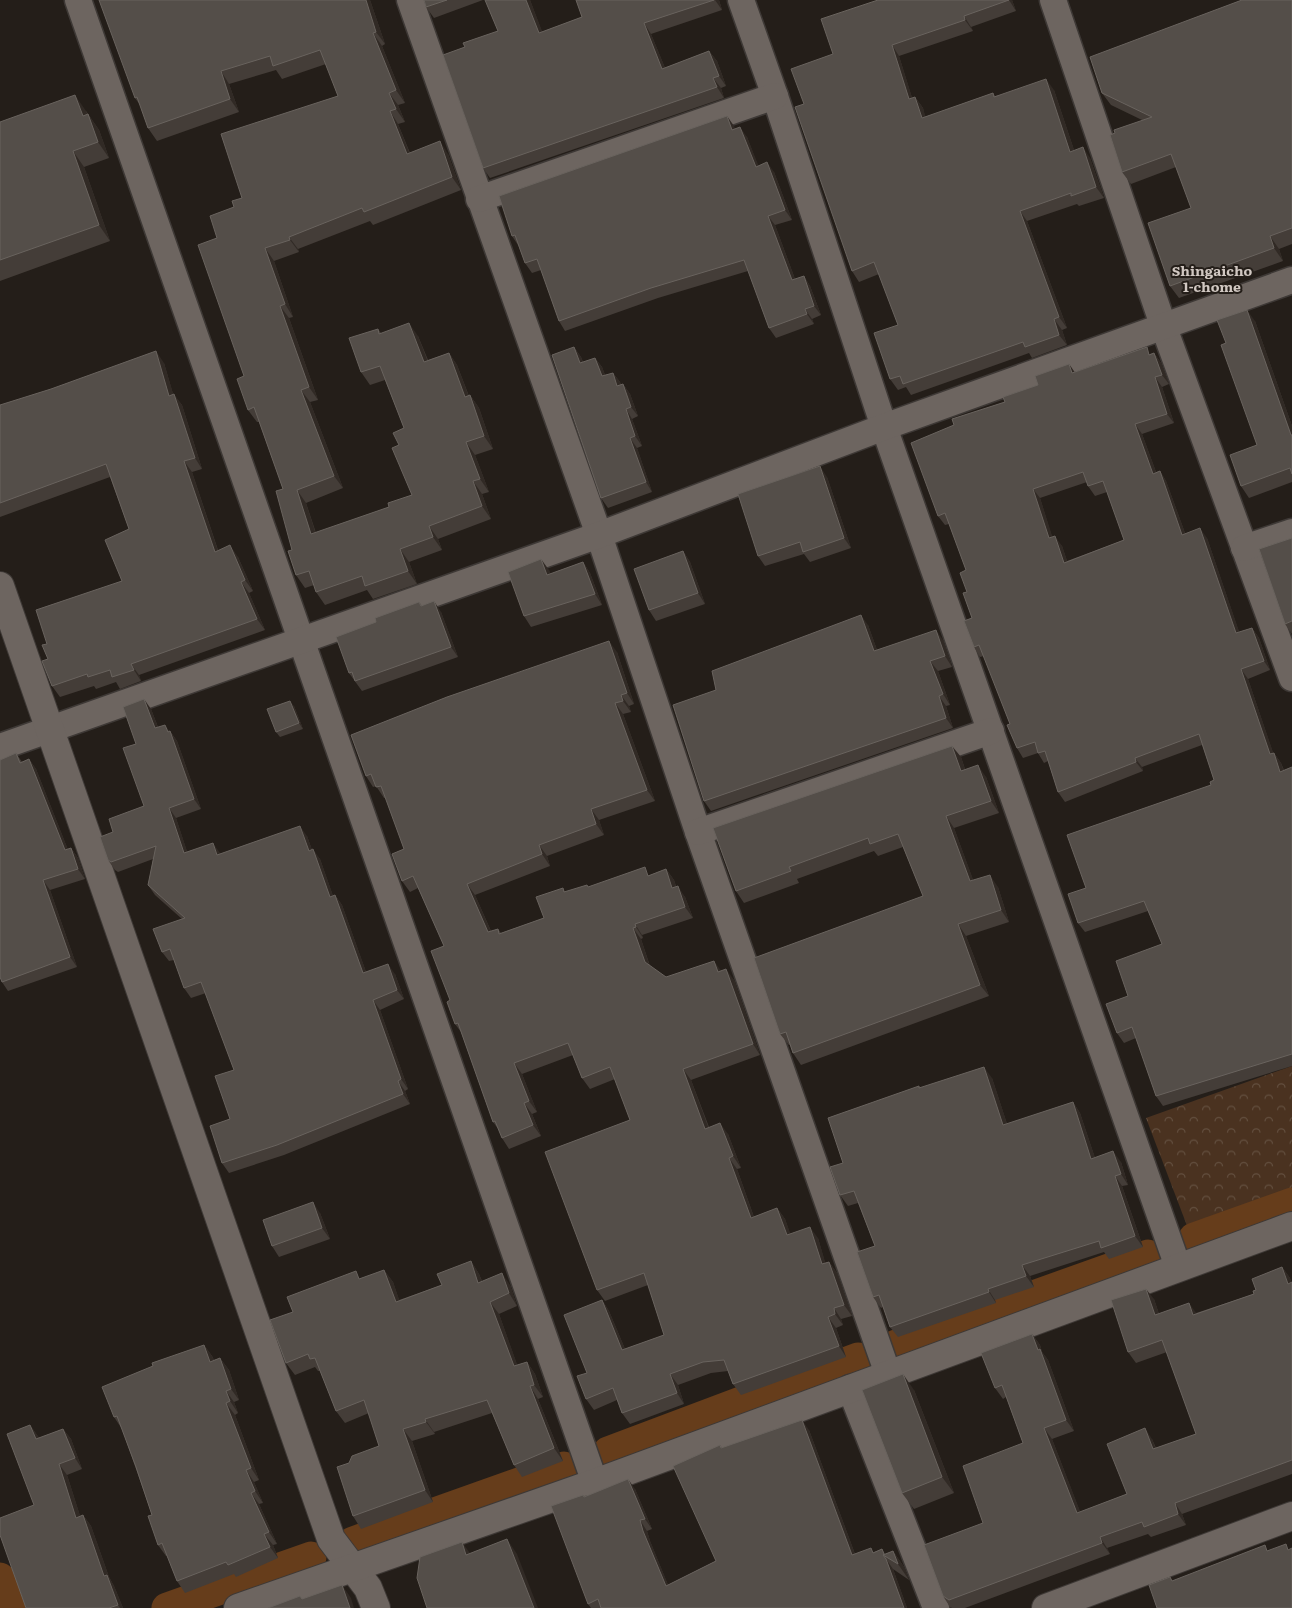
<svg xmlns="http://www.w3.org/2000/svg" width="1292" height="1608" viewBox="0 0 1292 1608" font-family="Literata,serif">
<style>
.park{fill:url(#park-crowns)}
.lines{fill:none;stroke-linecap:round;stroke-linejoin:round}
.canal{stroke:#663d1b;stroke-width:31}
.minor-casing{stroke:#3e3936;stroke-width:29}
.tertiary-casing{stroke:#3e3936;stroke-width:30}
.minor{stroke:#6d6560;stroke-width:26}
.tertiary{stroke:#6d6560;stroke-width:28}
.wall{fill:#443d38;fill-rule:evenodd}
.shaded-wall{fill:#312a25}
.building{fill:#544e49;stroke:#69635e;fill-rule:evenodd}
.labels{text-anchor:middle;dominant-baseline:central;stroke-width:4;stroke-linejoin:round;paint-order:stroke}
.neighbourhood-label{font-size:14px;font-weight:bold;fill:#d1c8c2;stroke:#241e19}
</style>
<defs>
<pattern id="park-crowns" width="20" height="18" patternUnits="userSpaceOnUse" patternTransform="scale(1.25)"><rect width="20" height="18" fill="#4a3220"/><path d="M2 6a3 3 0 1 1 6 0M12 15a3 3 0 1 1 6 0" fill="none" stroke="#634f3f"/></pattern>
</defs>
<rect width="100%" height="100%" fill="#241e19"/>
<path class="park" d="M 1292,1066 L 1292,1196 L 1189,1231 L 1146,1118 Z"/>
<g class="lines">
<g class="canal">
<path d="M 1194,1238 L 1292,1203"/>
<path d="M 896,1345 L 1148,1255"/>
<path d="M 608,1452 L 858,1358"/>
<path d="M 353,1542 L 564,1467"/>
<path d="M 0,1578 L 10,1608"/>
<path d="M 167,1608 L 311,1557"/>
</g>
<g class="minor-casing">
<g id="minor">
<path d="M 78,0 L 595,1483"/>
<path d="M 410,0 L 599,535 L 698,832 L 888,1374"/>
<path d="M 741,0 L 775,96 L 884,427 L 1178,1267"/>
<path d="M 1053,0 L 1163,325 L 1292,678"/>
<path d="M 479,199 L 775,96"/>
<path d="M 1244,548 L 1292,532"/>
<path d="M 0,747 L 599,535 L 884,427 L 1292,280"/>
<path d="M 698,832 L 991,731"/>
<path d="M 850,1388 L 936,1608"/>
</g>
</g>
<g class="tertiary-casing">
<g id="tertiary">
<path d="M 0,586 L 331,1539 L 368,1588 L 376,1608"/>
<path d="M 238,1608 L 595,1483 L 1292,1226"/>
<path d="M 1046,1608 L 1292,1516"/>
</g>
</g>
<use href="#minor" class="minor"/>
<use href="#tertiary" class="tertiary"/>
</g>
<g class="wall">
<path d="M 370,0 L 385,44 L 382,46 L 405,103 L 398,105 L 405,122 L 398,124 L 410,153 L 448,154 L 461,190 L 373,225 L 370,221 L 298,249 L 299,252 L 274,261 L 293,317 L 289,318 L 318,400 L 310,402 L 343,488 L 306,503 L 316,533 L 389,507 L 412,495 L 399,445 L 404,428 L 385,380 L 370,385 L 361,372 L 378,329 L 381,333 L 418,336 L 428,360 L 449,353 L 457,365 L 469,396 L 470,395 L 479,408 L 493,449 L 475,455 L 489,492 L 482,494 L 491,519 L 438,539 L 442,550 L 409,562 L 417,584 L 373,599 L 367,590 L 325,605 L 316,592 L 314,585 L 305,588 L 296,575 L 283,489 L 259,422 L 257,422 L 248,410 L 244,376 L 217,238 L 234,207 L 338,96 L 326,64 L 282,79 L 276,70 L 229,84 L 239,112 L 157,141 L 148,128 L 140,105 L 135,98 Z"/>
<path d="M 424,0 L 483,0 L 434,18 L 426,7 Z"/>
<path d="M 485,0 L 530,0 L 542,32 L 582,17 L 576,0 L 719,0 L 722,10 L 651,34 L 665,68 L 709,51 L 717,61 L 726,86 L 721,88 L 724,98 L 490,178 L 483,168 L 465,47 L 498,31 Z"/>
<path d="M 878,0 L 1012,0 L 1016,11 L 971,27 L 973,31 L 899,56 L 912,98 L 915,97 L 923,108 L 925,117 L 993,93 L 995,96 L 1054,90 L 1074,150 L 1090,158 L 1104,198 L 1079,206 L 1077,204 L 1027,221 L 1067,328 L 1062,330 L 1067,345 L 1032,358 L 1029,353 L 911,395 L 906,387 L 898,390 L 890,379 L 898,325 L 879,274 L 859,282 L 852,271 L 804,104 L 833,54 Z"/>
<path d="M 1292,0 L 1292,244 L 1279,249 L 1283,261 L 1179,298 L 1170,286 L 1191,208 L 1176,167 L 1131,184 L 1122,172 L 1142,120 L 1111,105 L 1102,93 Z"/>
<path d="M 86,111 L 88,114 L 99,130 L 109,158 L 84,167 L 110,241 L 0,281 L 0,122 Z"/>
<path d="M 727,116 L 735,129 L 747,137 L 758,166 L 774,172 L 792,220 L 775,225 L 795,279 L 804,276 L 810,286 L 821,315 L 812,319 L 814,324 L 776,338 L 769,328 L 748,271 L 658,298 L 565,331 L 559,321 L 541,270 L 532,273 L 525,263 L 518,245 L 512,236 Z"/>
<path d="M 1255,321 L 1292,426 L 1292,482 L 1249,498 L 1241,486 L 1257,445 L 1226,343 Z"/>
<path d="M 574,347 L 581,357 L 583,362 L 595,358 L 602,367 L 605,375 L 613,373 L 620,382 L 621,385 L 623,384 L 630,394 L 638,416 L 632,419 L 642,446 L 637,448 L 652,492 L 608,508 L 601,498 Z"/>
<path d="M 1154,353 L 1161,363 L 1169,384 L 1162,387 L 1174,423 L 1142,434 L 1156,472 L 1160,471 L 1166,481 L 1185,533 L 1207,538 L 1239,632 L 1252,628 L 1259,638 L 1270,670 L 1248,679 L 1273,753 L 1274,753 L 1281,763 L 1284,770 L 1292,767 L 1292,1066 L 1163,1106 L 1156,1096 L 1136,1038 L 1124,1043 L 1117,1033 L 1128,996 L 1162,944 L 1148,911 L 1085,932 L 1078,923 L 1086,888 L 1211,785 L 1214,780 L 1202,745 L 1142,767 L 1143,771 L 1065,802 L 1058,792 L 1048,761 L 1044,763 L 1038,753 L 1023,758 L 1017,748 L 1010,724 L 984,656 L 980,657 L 974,647 L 972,618 L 967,592 L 966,570 L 949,524 L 945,525 L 938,516 L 954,425 L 1005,402 L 1038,385 L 1069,364 L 1074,372 ZM 1087,482 L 1088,486 L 1095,496 L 1107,492 L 1124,540 L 1067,561 L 1062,546 L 1052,537 L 1040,498 Z"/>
<path d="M 164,363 L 173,394 L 182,405 L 202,469 L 192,472 L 218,550 L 238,557 L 253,591 L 249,593 L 265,630 L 139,675 L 141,681 L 120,689 L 116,682 L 96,689 L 94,686 L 60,697 L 52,686 L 48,659 L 47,644 L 122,581 L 129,529 L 110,477 L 0,517 L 0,405 Z"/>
<path d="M 827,477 L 851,548 L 810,562 L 804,554 L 765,566 L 758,556 Z"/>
<path d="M 1292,538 L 1292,634 L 1285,624 Z"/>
<path d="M 683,551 L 690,562 L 705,604 L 656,621 L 649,610 Z"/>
<path d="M 583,562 L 590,573 L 602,605 L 531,627 L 524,616 L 549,570 L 550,574 Z"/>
<path d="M 419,602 L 422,606 L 441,612 L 458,657 L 362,691 L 349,673 L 376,622 Z"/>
<path d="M 868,625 L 877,650 L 943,640 L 952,667 L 938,671 L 950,705 L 946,706 L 953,728 L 711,811 L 704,801 L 716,690 Z"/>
<path d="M 617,652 L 634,704 L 629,706 L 631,712 L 623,714 L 655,801 L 599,820 L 604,835 L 547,856 L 550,866 L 475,895 L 491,931 L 498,929 L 501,933 L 544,918 L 563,888 L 565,892 L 650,875 L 666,869 L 674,880 L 676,886 L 685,897 L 693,918 L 642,935 L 643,938 L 641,939 L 650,966 L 666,977 L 721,970 L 734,980 L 760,1055 L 691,1080 L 709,1127 L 728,1134 L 741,1168 L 737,1169 L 754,1217 L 777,1208 L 785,1219 L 790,1234 L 818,1238 L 825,1263 L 829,1262 L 837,1273 L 852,1316 L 841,1319 L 843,1325 L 836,1328 L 846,1357 L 741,1395 L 733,1384 L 728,1371 L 711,1373 L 678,1385 L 684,1404 L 630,1424 L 622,1413 L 617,1400 L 594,1410 L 586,1399 L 587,1373 L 602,1300 L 609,1311 L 625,1349 L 664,1335 L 648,1285 L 605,1301 L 597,1290 L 630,1120 L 615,1079 L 590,1089 L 582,1078 L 573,1055 L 522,1074 L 537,1112 L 532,1114 L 541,1136 L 509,1149 L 502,1138 L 499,1130 L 493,1122 L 461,1032 L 455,1024 L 450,1000 L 444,946 L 418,888 L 410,892 L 402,881 L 404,849 L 386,798 L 384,798 L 376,786 L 373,787 L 366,776 Z"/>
<path d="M 294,706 L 303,729 L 280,737 L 276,732 Z"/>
<path d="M 151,709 L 158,727 L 170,731 L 177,741 L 201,809 L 176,818 L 187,852 L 220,854 L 307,836 L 312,850 L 320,859 L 333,896 L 335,895 L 342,905 L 366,972 L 395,974 L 404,999 L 380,1010 L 408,1089 L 405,1091 L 410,1104 L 284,1155 L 229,1173 L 222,1163 L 230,1119 L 234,1070 L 206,993 L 191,998 L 184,988 L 174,960 L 169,961 L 162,952 L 182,919 L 155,895 L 148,885 L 153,859 L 118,872 L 115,870 L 108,860 L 113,832 L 144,806 Z"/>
<path d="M 16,753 L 22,762 L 29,759 L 36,769 L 68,850 L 71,848 L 78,858 L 85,879 L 50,890 L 77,967 L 8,991 L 2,982 Z"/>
<path d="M 961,757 L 965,769 L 986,777 L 999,813 L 954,828 L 973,880 L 998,887 L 1009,922 L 966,936 L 989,996 L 801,1065 L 793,1053 L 790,1045 L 789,1045 L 780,1034 L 923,896 L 903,847 L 878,856 L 874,851 L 797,879 L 799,883 L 744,903 L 736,891 Z"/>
<path d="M 992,1078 L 1007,1124 L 1073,1102 L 1080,1113 L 1095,1158 L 1121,1162 L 1128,1185 L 1122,1186 L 1143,1247 L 1109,1259 L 1104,1252 L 1030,1276 L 1034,1287 L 995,1300 L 996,1303 L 898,1337 L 890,1327 L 883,1307 L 881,1308 L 873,1297 L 875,1246 L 858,1203 L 848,1206 L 840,1195 L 843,1163 L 919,1086 L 920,1088 Z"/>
<path d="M 320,1213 L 330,1239 L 279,1257 L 272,1246 Z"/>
<path d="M 471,1261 L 479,1274 L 482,1281 L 510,1285 L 517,1306 L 499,1314 L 517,1365 L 527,1362 L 535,1374 L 543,1397 L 538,1399 L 563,1461 L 522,1477 L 514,1465 L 492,1413 L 434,1432 L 435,1434 L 412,1441 L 433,1502 L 361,1529 L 353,1516 L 349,1463 L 379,1446 L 369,1413 L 345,1423 L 336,1411 L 320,1371 L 318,1371 L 315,1367 L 295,1375 L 286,1363 L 293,1312 L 361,1279 L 384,1270 L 393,1282 L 399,1300 L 442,1285 Z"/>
<path d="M 1282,1267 L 1290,1278 L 1291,1282 L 1292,1282 L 1292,1474 L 1182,1514 L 1186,1525 L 1151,1537 L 1148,1534 L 1107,1548 L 1110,1554 L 965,1608 L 952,1608 L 950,1607 L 943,1596 L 983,1523 L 1023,1443 L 1006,1397 L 1003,1399 L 995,1388 L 1032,1334 L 1040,1345 L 1042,1352 L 1048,1360 L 1074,1431 L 1052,1439 L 1080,1512 L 1127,1494 L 1152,1439 L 1156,1448 L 1196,1434 L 1167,1352 L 1136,1363 L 1128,1352 L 1154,1299 L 1159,1314 L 1196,1313 L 1254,1294 L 1256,1290 Z"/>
<path d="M 204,1345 L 212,1356 L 214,1360 L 220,1358 L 229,1370 L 239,1400 L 234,1402 L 238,1413 L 235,1415 L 259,1480 L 254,1482 L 263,1503 L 259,1504 L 277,1544 L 273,1545 L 278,1558 L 236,1577 L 234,1574 L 185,1593 L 177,1581 L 167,1556 L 166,1556 L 158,1545 L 152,1515 L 122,1429 L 114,1417 L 153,1366 Z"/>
<path d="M 914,1390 L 954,1493 L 914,1509 L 902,1493 Z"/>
<path d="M 30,1425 L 39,1438 L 63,1429 L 71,1439 L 82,1469 L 67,1475 L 80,1516 L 83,1515 L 91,1526 L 109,1577 L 114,1586 L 123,1608 L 26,1608 L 34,1505 Z"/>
<path d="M 809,1430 L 855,1554 L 874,1552 L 882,1549 L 885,1554 L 893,1551 L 904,1567 L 909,1580 L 893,1569 L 907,1608 L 591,1608 L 588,1604 L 583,1495 L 584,1496 L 635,1489 L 652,1529 L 647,1531 L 650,1541 L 668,1585 L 716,1561 L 720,1445 L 722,1448 Z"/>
</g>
<g class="shaded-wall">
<path d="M 366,0 L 370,0 L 385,44 L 376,32 Z"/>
<path d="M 526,0 L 530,0 L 547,44 L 539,33 Z"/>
<path d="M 715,0 L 719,0 L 722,10 Z"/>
<path d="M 1009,0 L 1012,0 L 1016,11 Z"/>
<path d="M 964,16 L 971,27 L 973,31 L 965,20 Z"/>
<path d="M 644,23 L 651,34 L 670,80 L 662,69 Z"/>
<path d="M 373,33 L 382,46 L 405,103 L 396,90 Z"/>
<path d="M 892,45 L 899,56 L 916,110 L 909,99 Z"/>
<path d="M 709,51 L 717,61 L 726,86 L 719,76 Z"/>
<path d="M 221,71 L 229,84 L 239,112 L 230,99 Z"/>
<path d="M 713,78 L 721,88 L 724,98 L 717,87 Z"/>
<path d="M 1046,79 L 1054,90 L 1078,162 L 1070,152 Z"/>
<path d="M 389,93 L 398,105 L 405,122 L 396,109 Z"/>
<path d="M 75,95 L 86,111 L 94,132 L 83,116 Z"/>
<path d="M 915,97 L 923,108 L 929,129 L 922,118 Z"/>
<path d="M 390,111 L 398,124 L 415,167 L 407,154 Z"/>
<path d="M 88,114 L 99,130 L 109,158 L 98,142 Z"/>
<path d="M 727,116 L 734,126 L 739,140 L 732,130 Z"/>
<path d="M 740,127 L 747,137 L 763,177 L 756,167 Z"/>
<path d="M 440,141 L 448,154 L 461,190 L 452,177 Z"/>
<path d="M 1083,147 L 1090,158 L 1104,198 L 1096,187 Z"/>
<path d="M 73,151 L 84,167 L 110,241 L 99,225 Z"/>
<path d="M 767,162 L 774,172 L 792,220 L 785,210 Z"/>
<path d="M 1020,211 L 1027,221 L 1067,328 L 1059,317 Z"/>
<path d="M 768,216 L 775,225 L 799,290 L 792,280 Z"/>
<path d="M 1270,236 L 1279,249 L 1283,261 L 1274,248 Z"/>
<path d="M 289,237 L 298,249 L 299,252 L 290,240 Z"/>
<path d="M 265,248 L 274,261 L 293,317 L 285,304 Z"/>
<path d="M 804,276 L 810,286 L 821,315 L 814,306 Z"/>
<path d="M 280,306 L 289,318 L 318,400 L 309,387 Z"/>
<path d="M 805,309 L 812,319 L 814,324 L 807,314 Z"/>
<path d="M 1247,310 L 1255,321 L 1292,426 L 1292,436 Z"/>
<path d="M 1054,319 L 1062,330 L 1067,345 L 1059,335 Z"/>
<path d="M 409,323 L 418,336 L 433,375 L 424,362 Z"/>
<path d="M 574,347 L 581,357 L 586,373 L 580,363 Z"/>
<path d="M 156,351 L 164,363 L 177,407 L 169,396 Z"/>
<path d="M 449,353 L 457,365 L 474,410 L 465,397 Z"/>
<path d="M 1154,353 L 1161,363 L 1169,384 L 1162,375 Z"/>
<path d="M 595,358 L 602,367 L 609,386 L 602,376 Z"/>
<path d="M 1069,364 L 1076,374 L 1072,373 Z"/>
<path d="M 613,373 L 620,382 L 624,396 L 617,386 Z"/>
<path d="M 1155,377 L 1162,387 L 1174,423 L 1167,414 Z"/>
<path d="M 623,384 L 630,394 L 638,416 L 631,407 Z"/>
<path d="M 301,390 L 310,402 L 343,488 L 334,476 Z"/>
<path d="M 174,394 L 182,405 L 202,469 L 195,458 Z"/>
<path d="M 470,395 L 479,408 L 493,449 L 484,436 Z"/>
<path d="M 626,409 L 632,419 L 642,446 L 635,436 Z"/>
<path d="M 1135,424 L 1142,434 L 1160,483 L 1153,474 Z"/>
<path d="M 630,438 L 637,448 L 652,492 L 646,482 Z"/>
<path d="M 466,442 L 475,455 L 489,492 L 480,479 Z"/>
<path d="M 184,461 L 192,472 L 222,563 L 215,552 Z"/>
<path d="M 820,466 L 827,477 L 851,548 L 844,538 Z"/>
<path d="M 1160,471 L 1166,481 L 1189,544 L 1182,535 Z"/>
<path d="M 473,481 L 482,494 L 491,519 L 482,506 Z"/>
<path d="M 1033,489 L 1040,498 L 1056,548 L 1049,538 Z"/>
<path d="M 297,490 L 306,503 L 320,547 L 311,534 Z"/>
<path d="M 429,526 L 438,539 L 442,550 L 433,537 Z"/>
<path d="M 1200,528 L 1207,538 L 1243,643 L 1236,633 Z"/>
<path d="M 1055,536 L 1062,546 L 1071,572 L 1064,563 Z"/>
<path d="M 230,545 L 238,557 L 253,591 L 245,580 Z"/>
<path d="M 400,549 L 409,562 L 417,584 L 408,571 Z"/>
<path d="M 683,551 L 690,562 L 705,604 L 698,593 Z"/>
<path d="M 541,559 L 549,570 L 555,586 L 547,575 Z"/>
<path d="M 583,562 L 590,573 L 602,605 L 595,594 Z"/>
<path d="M 241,582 L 249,593 L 265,630 L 257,619 Z"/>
<path d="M 434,601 L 441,612 L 458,657 L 451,647 Z"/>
<path d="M 861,615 L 868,625 L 881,661 L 874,651 Z"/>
<path d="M 1252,628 L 1259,638 L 1270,670 L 1264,661 Z"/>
<path d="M 936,630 L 943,640 L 952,667 L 945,656 Z"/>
<path d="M 609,641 L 617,652 L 634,704 L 627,693 Z"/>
<path d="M 930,661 L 938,671 L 950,705 L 943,694 Z"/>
<path d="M 131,664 L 139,675 L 141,681 L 134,670 Z"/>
<path d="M 1241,669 L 1248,679 L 1277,764 L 1270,754 Z"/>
<path d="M 621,695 L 629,706 L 631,712 L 623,701 Z"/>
<path d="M 939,696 L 946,706 L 953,728 L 946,718 Z"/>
<path d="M 144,699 L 151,709 L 162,738 L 155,728 Z"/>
<path d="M 290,701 L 294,706 L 303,729 L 299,723 Z"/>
<path d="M 615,703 L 623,714 L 655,801 L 647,790 Z"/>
<path d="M 165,725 L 177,741 L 201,809 L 194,799 Z"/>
<path d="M 952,746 L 961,757 L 969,782 L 961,771 Z"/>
<path d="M 1274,753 L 1281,763 L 1287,781 L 1280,772 Z"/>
<path d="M 1135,758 L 1142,767 L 1143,771 L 1136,762 Z"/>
<path d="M 29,759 L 36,769 L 72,860 L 65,850 Z"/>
<path d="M 978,765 L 986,777 L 999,813 L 991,801 Z"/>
<path d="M 169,808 L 176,818 L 191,863 L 184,853 Z"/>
<path d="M 591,809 L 599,820 L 604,835 L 596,824 Z"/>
<path d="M 946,816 L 954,828 L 978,893 L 970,881 Z"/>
<path d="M 300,826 L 307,836 L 316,861 L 309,851 Z"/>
<path d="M 213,843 L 220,853 L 224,865 L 217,855 Z"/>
<path d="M 539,845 L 547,856 L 550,866 L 542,854 Z"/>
<path d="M 71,848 L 78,858 L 85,879 L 78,869 Z"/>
<path d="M 313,849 L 320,859 L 337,907 L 330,897 Z"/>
<path d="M 666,869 L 674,880 L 680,899 L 672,888 Z"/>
<path d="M 990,875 L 998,887 L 1009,922 L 1001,910 Z"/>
<path d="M 43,880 L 50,890 L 77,967 L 70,957 Z"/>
<path d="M 467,884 L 475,895 L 496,943 L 488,932 Z"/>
<path d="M 678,886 L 685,897 L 693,918 L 685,907 Z"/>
<path d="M 335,895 L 342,905 L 370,983 L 363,973 Z"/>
<path d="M 635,924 L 642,935 L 643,938 L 636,927 Z"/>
<path d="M 958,924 L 966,936 L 989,996 L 980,985 Z"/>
<path d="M 633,928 L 641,939 L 652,973 L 645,962 Z"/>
<path d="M 714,961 L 722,972 L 718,972 Z"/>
<path d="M 388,964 L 395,974 L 404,999 L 397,990 Z"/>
<path d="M 726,969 L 734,980 L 760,1055 L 753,1044 Z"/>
<path d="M 373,1000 L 380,1010 L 408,1089 L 401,1079 Z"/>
<path d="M 514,1063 L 522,1074 L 537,1112 L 529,1101 Z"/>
<path d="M 984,1067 L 992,1078 L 1011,1136 L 1003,1125 Z"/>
<path d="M 683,1069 L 691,1080 L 713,1140 L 705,1129 Z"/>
<path d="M 398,1081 L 405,1091 L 410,1104 L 403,1094 Z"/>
<path d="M 1073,1102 L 1080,1113 L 1099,1170 L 1091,1159 Z"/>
<path d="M 524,1103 L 532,1114 L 541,1136 L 533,1125 Z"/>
<path d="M 720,1123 L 728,1134 L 741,1168 L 733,1156 Z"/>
<path d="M 1113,1151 L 1121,1162 L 1128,1185 L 1121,1174 Z"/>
<path d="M 729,1158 L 737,1169 L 758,1229 L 751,1218 Z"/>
<path d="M 1115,1176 L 1122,1186 L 1143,1247 L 1135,1236 Z"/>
<path d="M 313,1202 L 320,1213 L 330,1239 L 322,1228 Z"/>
<path d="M 777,1208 L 785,1219 L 795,1246 L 787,1235 Z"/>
<path d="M 810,1227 L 818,1238 L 829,1275 L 822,1264 Z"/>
<path d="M 471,1261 L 479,1274 L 487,1295 L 478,1283 Z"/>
<path d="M 829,1262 L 837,1273 L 852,1316 L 844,1305 Z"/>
<path d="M 1022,1265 L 1030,1276 L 1034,1287 L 1026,1276 Z"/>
<path d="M 1282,1267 L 1290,1278 L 1292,1285 L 1288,1284 Z"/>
<path d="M 384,1270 L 393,1282 L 404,1314 L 396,1302 Z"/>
<path d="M 502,1273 L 510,1285 L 517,1306 L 509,1293 Z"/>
<path d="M 988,1289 L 995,1300 L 996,1303 L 989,1292 Z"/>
<path d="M 1146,1289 L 1154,1299 L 1163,1326 L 1155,1315 Z"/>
<path d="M 602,1300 L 609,1311 L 630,1361 L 622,1350 Z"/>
<path d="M 490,1302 L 499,1314 L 522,1378 L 514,1366 Z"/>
<path d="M 1189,1303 L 1197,1314 L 1193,1315 Z"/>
<path d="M 834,1308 L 841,1319 L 843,1325 L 835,1314 Z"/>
<path d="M 828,1317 L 836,1328 L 846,1357 L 839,1346 Z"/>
<path d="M 1032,1334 L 1040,1345 L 1042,1352 L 1048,1360 L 1074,1431 L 1066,1420 Z"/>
<path d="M 204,1345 L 212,1356 L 219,1373 L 210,1362 Z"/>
<path d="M 220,1358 L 229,1370 L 239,1400 L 231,1389 Z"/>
<path d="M 527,1362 L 535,1374 L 543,1397 L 534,1385 Z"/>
<path d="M 670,1374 L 678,1385 L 684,1404 L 677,1393 Z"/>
<path d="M 903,1374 L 914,1390 L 954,1493 L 942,1477 Z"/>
<path d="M 530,1386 L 538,1399 L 563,1461 L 554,1448 Z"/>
<path d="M 226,1391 L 234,1402 L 238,1413 L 230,1401 Z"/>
<path d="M 226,1403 L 235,1415 L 259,1480 L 251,1468 Z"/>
<path d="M 425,1419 L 434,1432 L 435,1434 L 426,1422 Z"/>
<path d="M 802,1420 L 809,1430 L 859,1565 L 852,1555 Z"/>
<path d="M 30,1425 L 38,1436 L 43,1450 L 36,1439 Z"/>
<path d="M 1044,1428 L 1052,1439 L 1085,1524 L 1077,1513 Z"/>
<path d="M 1145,1428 L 1152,1439 L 1160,1460 L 1153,1449 Z"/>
<path d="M 63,1429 L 71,1439 L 82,1469 L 75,1458 Z"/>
<path d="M 403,1429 L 412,1441 L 433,1502 L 425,1490 Z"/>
<path d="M 59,1464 L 67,1475 L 84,1528 L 76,1518 Z"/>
<path d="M 246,1470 L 254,1482 L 263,1503 L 255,1491 Z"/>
<path d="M 628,1479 L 635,1489 L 652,1529 L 645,1519 Z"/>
<path d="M 251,1493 L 259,1504 L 277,1544 L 269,1532 Z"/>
<path d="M 1175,1503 L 1182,1514 L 1186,1525 L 1178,1514 Z"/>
<path d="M 83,1515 L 91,1526 L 109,1577 L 114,1586 L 123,1608 L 120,1608 L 118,1605 L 104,1576 Z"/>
<path d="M 640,1520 L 647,1531 L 650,1541 L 673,1597 L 666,1586 L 643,1531 Z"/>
<path d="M 264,1534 L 273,1545 L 278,1558 L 270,1547 Z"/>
<path d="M 1100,1537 L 1107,1548 L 1110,1554 L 1102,1543 Z"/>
<path d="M 507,1539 L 517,1554 L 538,1608 L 534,1608 Z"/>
<path d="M 462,1542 L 472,1556 L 466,1555 Z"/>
<path d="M 893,1551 L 904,1567 L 909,1580 L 898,1564 Z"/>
<path d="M 886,1559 L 893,1569 L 907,1608 L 904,1608 Z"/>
<path d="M 342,1585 L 351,1598 L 354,1608 L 350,1608 Z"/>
</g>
<g class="building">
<path d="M 99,0 L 366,0 L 376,32 L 373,33 L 396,90 L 389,93 L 396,109 L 390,111 L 407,154 L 440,141 L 452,177 L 364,212 L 362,208 L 289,237 L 290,240 L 265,248 L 285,304 L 280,306 L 309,387 L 301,390 L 334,476 L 297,490 L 311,534 L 389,507 L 388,503 L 412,495 L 392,448 L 399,445 L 393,433 L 404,428 L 380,366 L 361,372 L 349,338 L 378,329 L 379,334 L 409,323 L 424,362 L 449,353 L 465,397 L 470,395 L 484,436 L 466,442 L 480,479 L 473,481 L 482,506 L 429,526 L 433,537 L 400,549 L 408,571 L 365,586 L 362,576 L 316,592 L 309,571 L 296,575 L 288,551 L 292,550 L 276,491 L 283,489 L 254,407 L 248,410 L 237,379 L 244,376 L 198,245 L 217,238 L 210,216 L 234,207 L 232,201 L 242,198 L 221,134 L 338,96 L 320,50 L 273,66 L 270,56 L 221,71 L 230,99 L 148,128 L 137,97 L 135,98 Z"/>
<path d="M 424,0 L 447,0 L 426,7 Z"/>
<path d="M 485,0 L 526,0 L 539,33 L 582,17 L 576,0 L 714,0 L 644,23 L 662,69 L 709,51 L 719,76 L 713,78 L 717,87 L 483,168 L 443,55 L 465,47 L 463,43 L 498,31 Z"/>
<path d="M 878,0 L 1009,0 L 964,16 L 965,20 L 892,45 L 909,99 L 915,97 L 922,118 L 993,93 L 994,97 L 1046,79 L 1070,152 L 1083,147 L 1096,187 L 1071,196 L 1071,193 L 1020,211 L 1059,317 L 1054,319 L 1059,335 L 1025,347 L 1023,342 L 903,384 L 900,376 L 890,379 L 874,333 L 898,325 L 874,262 L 852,271 L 795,107 L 804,104 L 791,69 L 833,54 L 821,19 Z"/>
<path d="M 1242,0 L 1292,0 L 1292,228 L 1270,236 L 1274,248 L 1170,286 L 1148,223 L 1191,208 L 1171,154 L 1122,172 L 1110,135 L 1115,133 L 1114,130 L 1152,117 L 1102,93 L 1090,57 Z"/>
<path d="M 75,95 L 83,116 L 88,114 L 98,142 L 73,151 L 99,225 L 0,260 L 0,122 Z"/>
<path d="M 727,116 L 732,130 L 740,127 L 756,167 L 767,162 L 785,210 L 768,216 L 792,280 L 804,276 L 814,306 L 805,309 L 807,314 L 769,328 L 744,260 L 651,288 L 559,321 L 537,259 L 525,263 L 515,235 L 512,236 L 499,196 Z"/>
<path d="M 1247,310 L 1291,435 L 1292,435 L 1292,474 L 1290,468 L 1241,486 L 1230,455 L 1257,445 L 1221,345 L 1226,343 L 1217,320 Z"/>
<path d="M 574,347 L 580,363 L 595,358 L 602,376 L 613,373 L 617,386 L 623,384 L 631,407 L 626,409 L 635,436 L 630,438 L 646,482 L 601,498 L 552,355 Z"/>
<path d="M 1147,347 L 1149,355 L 1154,353 L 1162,375 L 1155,377 L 1167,414 L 1135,424 L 1153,474 L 1160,471 L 1182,535 L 1200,528 L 1236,633 L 1252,628 L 1264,661 L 1241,669 L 1270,754 L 1274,753 L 1280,772 L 1292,767 L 1292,1054 L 1156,1096 L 1132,1027 L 1117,1033 L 1106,1004 L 1128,996 L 1116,961 L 1162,944 L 1144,901 L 1078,923 L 1068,894 L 1086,888 L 1067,835 L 1211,785 L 1210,782 L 1214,780 L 1199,734 L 1135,758 L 1136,762 L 1058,792 L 1045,751 L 1038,753 L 1035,742 L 1017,748 L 1007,725 L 1010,724 L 979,645 L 974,647 L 964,621 L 972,618 L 963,593 L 967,592 L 960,573 L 966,570 L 945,513 L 938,516 L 911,443 L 954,425 L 952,419 L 1005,402 L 1003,397 L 1038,385 L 1035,376 L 1069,364 L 1072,373 ZM 1083,472 L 1088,486 L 1103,481 L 1124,540 L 1064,563 L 1055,536 L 1049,538 L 1033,489 Z"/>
<path d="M 156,351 L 169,396 L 174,394 L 195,458 L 184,461 L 215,552 L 230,545 L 245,580 L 241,582 L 257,619 L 131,664 L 134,670 L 112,677 L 110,670 L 88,677 L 87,674 L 52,686 L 42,661 L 48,659 L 42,645 L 47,644 L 36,610 L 122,581 L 105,540 L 129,529 L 106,464 L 0,503 L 0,405 L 51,389 Z"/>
<path d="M 820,466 L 844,538 L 803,552 L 800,542 L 758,556 L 738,494 Z"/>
<path d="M 1292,538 L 1292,621 L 1285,624 L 1259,549 Z"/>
<path d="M 683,551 L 698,593 L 649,610 L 634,569 Z"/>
<path d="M 541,559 L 547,575 L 583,562 L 595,594 L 524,616 L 508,572 Z"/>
<path d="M 434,601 L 451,647 L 355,681 L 352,672 L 349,673 L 336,637 L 376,622 L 375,618 L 419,602 L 421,606 Z"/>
<path d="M 861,615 L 874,651 L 936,630 L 945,656 L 930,661 L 943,694 L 939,696 L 946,718 L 704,801 L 673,705 L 716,690 L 712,671 Z"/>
<path d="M 609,641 L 627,693 L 621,695 L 623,701 L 615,703 L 647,790 L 591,809 L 596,824 L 539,845 L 542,854 L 467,884 L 488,932 L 498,929 L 499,934 L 544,918 L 536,897 L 563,888 L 564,892 L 587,885 L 588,887 L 645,867 L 648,876 L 666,869 L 672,888 L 678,886 L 685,907 L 635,924 L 636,927 L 633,928 L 645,962 L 666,977 L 714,961 L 718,972 L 726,969 L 753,1044 L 683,1069 L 705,1129 L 720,1123 L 733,1156 L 729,1158 L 751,1218 L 777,1208 L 787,1235 L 810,1227 L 822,1264 L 829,1262 L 844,1305 L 834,1308 L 835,1314 L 828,1317 L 839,1346 L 733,1384 L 724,1360 L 703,1362 L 670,1374 L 677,1393 L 622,1413 L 613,1388 L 586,1399 L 577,1376 L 587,1373 L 564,1315 L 602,1300 L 622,1350 L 664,1335 L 644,1273 L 597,1290 L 545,1152 L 630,1120 L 610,1067 L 582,1078 L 568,1043 L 514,1063 L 529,1101 L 524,1103 L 533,1125 L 502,1138 L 495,1121 L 493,1122 L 458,1023 L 455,1024 L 447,1002 L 450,1000 L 431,951 L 444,946 L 413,876 L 402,881 L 392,854 L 404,849 L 381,786 L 376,787 L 371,774 L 366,776 L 351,735 L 447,697 Z"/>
<path d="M 144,699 L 155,728 L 165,725 L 168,732 L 170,731 L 194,799 L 169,808 L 184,853 L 213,843 L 217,855 L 300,826 L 309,851 L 313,849 L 330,897 L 335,895 L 363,973 L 388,964 L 397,990 L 373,1000 L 401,1079 L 398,1081 L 403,1094 L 277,1145 L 222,1163 L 210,1126 L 230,1119 L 215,1076 L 234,1070 L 201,982 L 184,988 L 170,949 L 162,952 L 153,929 L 185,918 L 148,885 L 156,846 L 111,862 L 108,860 L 100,837 L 113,832 L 109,819 L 144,806 L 123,748 L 136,744 L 123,707 Z"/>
<path d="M 290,701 L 299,723 L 276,732 L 267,709 Z"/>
<path d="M 952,746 L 961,771 L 978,765 L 991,801 L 946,816 L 970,881 L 990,875 L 1001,910 L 958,924 L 980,985 L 793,1053 L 786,1032 L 780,1034 L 754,958 L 923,896 L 898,834 L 870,844 L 868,838 L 789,867 L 791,871 L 736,891 L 713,828 Z"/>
<path d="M 16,753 L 20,763 L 29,759 L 65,850 L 71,848 L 78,869 L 43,880 L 70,957 L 2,982 L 0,977 L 0,760 Z"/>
<path d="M 984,1067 L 1003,1125 L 1073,1102 L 1091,1159 L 1113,1151 L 1121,1174 L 1115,1176 L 1135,1236 L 1101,1248 L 1099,1241 L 1022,1265 L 1026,1276 L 988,1289 L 989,1292 L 890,1327 L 879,1295 L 873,1297 L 857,1252 L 875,1246 L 854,1191 L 840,1195 L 830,1167 L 843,1163 L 828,1118 L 919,1086 L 919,1088 Z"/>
<path d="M 313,1202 L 322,1228 L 272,1246 L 263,1220 Z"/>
<path d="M 471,1261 L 478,1283 L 502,1273 L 509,1293 L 490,1302 L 514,1366 L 527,1362 L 534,1385 L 530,1386 L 554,1448 L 514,1465 L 487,1400 L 425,1419 L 426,1422 L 403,1429 L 425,1490 L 353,1516 L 337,1467 L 349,1463 L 352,1456 L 379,1446 L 364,1400 L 336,1411 L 315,1358 L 310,1359 L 308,1354 L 286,1363 L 270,1320 L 293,1312 L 287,1297 L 356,1271 L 359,1279 L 384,1270 L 396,1302 L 442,1285 L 437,1274 Z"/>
<path d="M 1282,1267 L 1288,1284 L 1292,1282 L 1292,1460 L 1175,1503 L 1178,1514 L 1144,1527 L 1142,1522 L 1100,1537 L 1102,1543 L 949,1600 L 943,1596 L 924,1545 L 983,1523 L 963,1466 L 1023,1443 L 1002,1385 L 995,1388 L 981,1353 L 1032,1334 L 1038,1350 L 1040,1349 L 1066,1420 L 1044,1428 L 1077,1513 L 1127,1494 L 1107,1444 L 1145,1428 L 1153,1449 L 1196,1434 L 1162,1340 L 1128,1352 L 1111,1300 L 1146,1289 L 1155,1315 L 1189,1303 L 1193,1315 L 1254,1294 L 1253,1291 L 1256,1290 L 1252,1279 Z"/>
<path d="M 204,1345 L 210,1362 L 220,1358 L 231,1389 L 226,1391 L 230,1401 L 226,1403 L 251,1468 L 246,1470 L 255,1491 L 251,1493 L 269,1532 L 264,1534 L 270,1547 L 228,1565 L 226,1562 L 177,1581 L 162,1543 L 158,1545 L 148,1516 L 152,1515 L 136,1467 L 117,1416 L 114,1417 L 102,1387 L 153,1366 L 152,1363 Z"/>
<path d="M 903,1374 L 942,1477 L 902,1493 L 862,1390 Z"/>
<path d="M 802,1420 L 852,1555 L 871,1548 L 873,1553 L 882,1549 L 884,1554 L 883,1555 L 886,1559 L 904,1608 L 601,1608 L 598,1599 L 588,1604 L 551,1506 L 583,1495 L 584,1497 L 628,1479 L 645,1519 L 640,1520 L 643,1531 L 666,1586 L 716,1561 L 673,1466 L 720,1445 L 721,1448 Z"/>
<path d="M 30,1425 L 36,1439 L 63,1429 L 75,1458 L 59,1464 L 76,1518 L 83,1515 L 104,1576 L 107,1575 L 118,1605 L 109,1608 L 26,1608 L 0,1535 L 0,1518 L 34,1505 L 7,1434 Z"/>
<path d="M 507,1539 L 534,1608 L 427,1608 L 417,1578 L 420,1557 L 462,1542 L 466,1555 Z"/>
<path d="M 1286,1544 L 1288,1550 L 1292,1548 L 1292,1608 L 1157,1608 L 1149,1585 L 1170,1577 L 1172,1581 L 1265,1545 L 1267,1551 Z"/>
<path d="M 893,1551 L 898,1564 L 883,1555 Z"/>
<path d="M 342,1585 L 350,1608 L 268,1608 L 300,1596 L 302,1599 Z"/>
</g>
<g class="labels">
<g class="neighbourhood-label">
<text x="1212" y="270">Shingaicho<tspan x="1212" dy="16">1-chome</tspan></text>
</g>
</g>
</svg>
